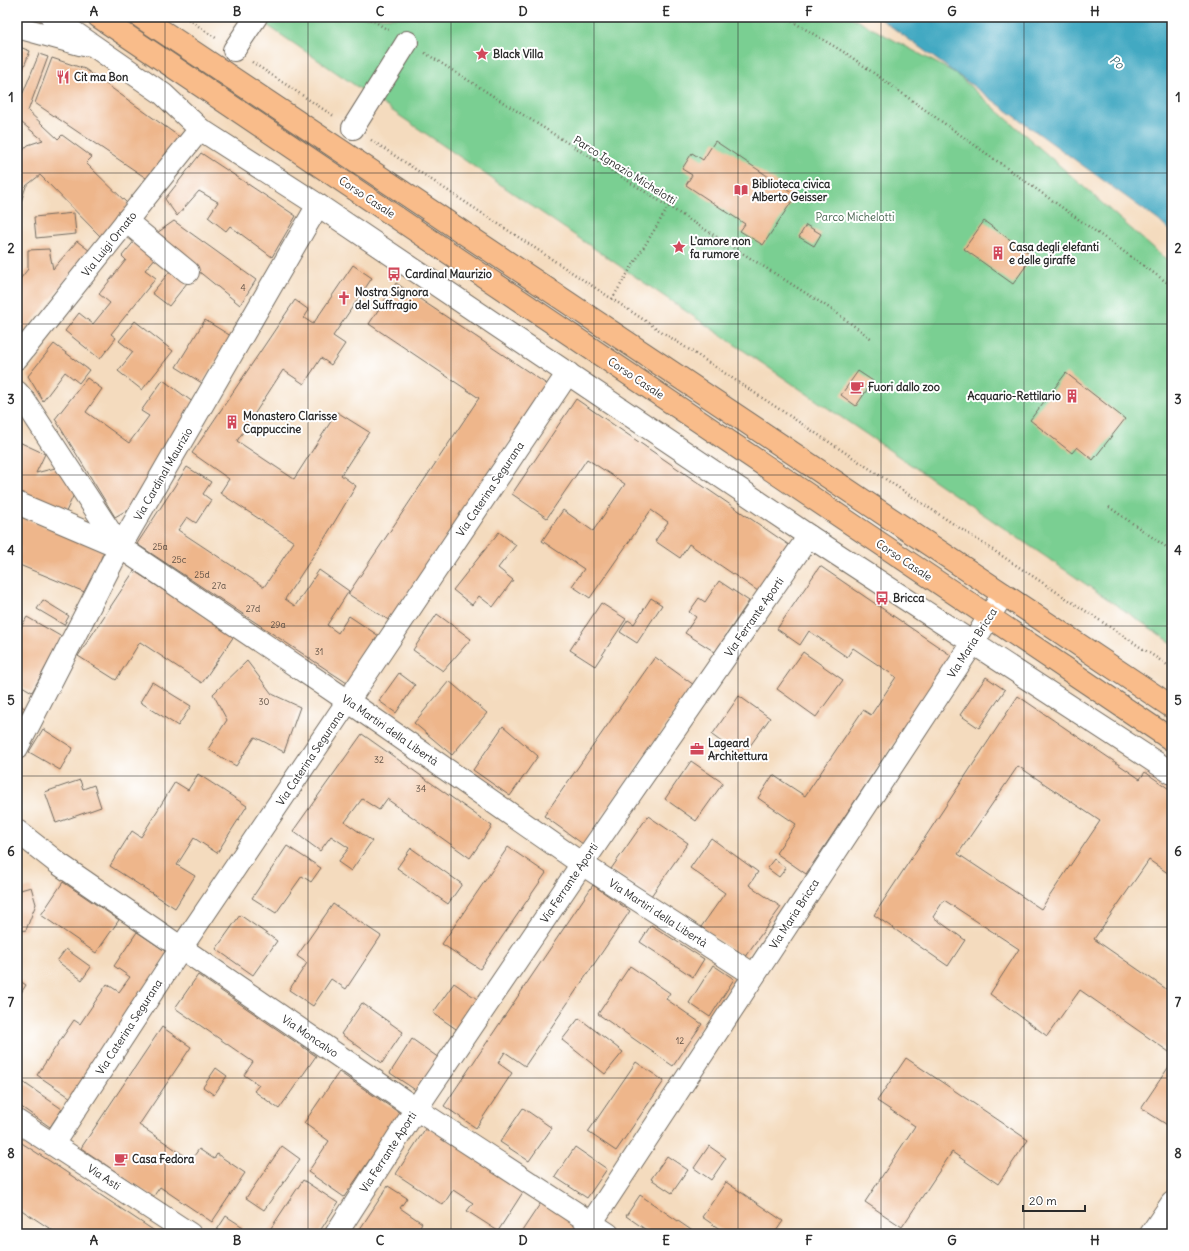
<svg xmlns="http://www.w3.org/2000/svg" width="1189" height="1251" viewBox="0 0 1189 1251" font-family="Delius,sans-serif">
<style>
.green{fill:#7acf92;stroke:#527d5e}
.water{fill:#42a9c2;stroke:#366a76}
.building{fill:#eeb68b;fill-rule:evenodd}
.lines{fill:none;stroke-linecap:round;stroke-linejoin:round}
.minor-casing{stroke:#71695e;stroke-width:24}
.major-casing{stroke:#71695e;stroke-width:24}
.path{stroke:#71695e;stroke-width:2.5;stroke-dasharray:1 3;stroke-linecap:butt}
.minor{stroke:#fff;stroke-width:22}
.major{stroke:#f9bc8a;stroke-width:22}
.grid{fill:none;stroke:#2b2b2b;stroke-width:1;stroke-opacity:0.55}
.labels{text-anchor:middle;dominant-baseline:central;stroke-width:4;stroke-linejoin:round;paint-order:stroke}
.number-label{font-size:9px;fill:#5c4e43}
.poi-label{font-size:11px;font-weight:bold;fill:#2b2b2b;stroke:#fff;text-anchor:start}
.street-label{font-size:11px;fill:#2b2b2b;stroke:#fff}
.park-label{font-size:11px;fill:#47644f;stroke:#fff}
.water-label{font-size:12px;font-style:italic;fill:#35646f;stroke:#fff}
.neatline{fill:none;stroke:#2b2b2b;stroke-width:1.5}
.grid-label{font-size:13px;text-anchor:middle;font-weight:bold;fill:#2b2b2b}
</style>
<rect width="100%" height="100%" fill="#fff"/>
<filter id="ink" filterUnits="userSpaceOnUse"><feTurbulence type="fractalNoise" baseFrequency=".025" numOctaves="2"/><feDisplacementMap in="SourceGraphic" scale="8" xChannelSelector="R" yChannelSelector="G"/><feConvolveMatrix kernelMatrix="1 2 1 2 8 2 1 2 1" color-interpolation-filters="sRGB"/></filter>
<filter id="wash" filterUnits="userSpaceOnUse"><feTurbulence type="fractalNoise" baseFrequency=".012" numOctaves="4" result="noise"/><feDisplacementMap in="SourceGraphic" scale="16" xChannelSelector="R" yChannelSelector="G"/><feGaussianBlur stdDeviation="0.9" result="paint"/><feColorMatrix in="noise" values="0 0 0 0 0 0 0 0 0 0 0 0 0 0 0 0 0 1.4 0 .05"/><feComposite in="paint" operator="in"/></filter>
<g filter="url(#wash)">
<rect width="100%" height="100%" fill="#f4dbbe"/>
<path class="green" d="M 255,17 L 851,17 L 955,73 L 1172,265 L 1172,643 Z"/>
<path class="water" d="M 878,17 L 1172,17 L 1172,233 L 1158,220 Z"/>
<g id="blocks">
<g class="building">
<path d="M 17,46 L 30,51 L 21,74 L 17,72 Z"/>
<path d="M 39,54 L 48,57 L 28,111 L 58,139 L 62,135 L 92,157 L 86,163 L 130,206 L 101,237 L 40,175 L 26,186 L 21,202 L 17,200 L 17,157 L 28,145 L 43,140 L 17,119 L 17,89 L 23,93 Z"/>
<path d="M 52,58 L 85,69 L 181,138 L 149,180 L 35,103 Z"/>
<path d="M 715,141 L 796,195 L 763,245 L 740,231 L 745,224 L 686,185 L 692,175 L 682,169 L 692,153 L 703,160 Z"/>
<path d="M 201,153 L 296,216 L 272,257 L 230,226 L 226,231 L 208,217 L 218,202 L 199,191 L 177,216 L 165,199 Z"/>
<path d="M 74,213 L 76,234 L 36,238 L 34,217 Z"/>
<path d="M 174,221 L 256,280 L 240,305 L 154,235 Z"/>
<path d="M 984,221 L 1033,256 L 1013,284 L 964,249 Z"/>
<path d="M 806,225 L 821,234 L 814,246 L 799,237 Z"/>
<path d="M 136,239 L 157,256 L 145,270 L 156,278 L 111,334 L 116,338 L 100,359 L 65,331 L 79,313 L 93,324 L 110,303 L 99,294 L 126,260 L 122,256 Z"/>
<path d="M 77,241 L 90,251 L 17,340 L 17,283 L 28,269 L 28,250 L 49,249 L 53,269 Z"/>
<path d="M 353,265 L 372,278 L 333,336 L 345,344 L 331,365 L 321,358 L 304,384 L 283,370 L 237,441 L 294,479 L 337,412 L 369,432 L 341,475 L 356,486 L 323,541 L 285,599 L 295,606 L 319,570 L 349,591 L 327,625 L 338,633 L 349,616 L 382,638 L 350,685 L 137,544 L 187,467 L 211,482 L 203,494 L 211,500 L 196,523 L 187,517 L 178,530 L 264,587 L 294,542 L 220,493 L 229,479 L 192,453 L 295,300 L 309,310 L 304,318 L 313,324 Z"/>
<path d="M 171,270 L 187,283 L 169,306 L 152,293 Z"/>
<path d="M 396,283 L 548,385 L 390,621 L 348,594 L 479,398 L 369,324 Z"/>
<path d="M 205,320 L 231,336 L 202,383 L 176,367 Z"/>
<path d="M 135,321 L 173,351 L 142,390 L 118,371 L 133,352 L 119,341 Z"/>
<path d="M 54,344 L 89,370 L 79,383 L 65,372 L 43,401 L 28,376 Z"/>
<path d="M 858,371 L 873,381 L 856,406 L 841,395 Z"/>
<path d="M 1066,373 L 1125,419 L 1093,460 L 1077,447 L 1072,453 L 1030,420 Z"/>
<path d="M 87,378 L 102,389 L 86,412 L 129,443 L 149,416 L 141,411 L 163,380 L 194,403 L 132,507 L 115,517 L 55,419 Z"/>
<path d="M 576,399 L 789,545 L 758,591 L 689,544 L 680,558 L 655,541 L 668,522 L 651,510 L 590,598 L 572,586 L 584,569 L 542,541 L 563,510 L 593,531 L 625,484 L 587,459 L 547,518 L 512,494 Z"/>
<path d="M 17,441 L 45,454 L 36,473 L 59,467 L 75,492 L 65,514 L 17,493 Z"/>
<path d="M 17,515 L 104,551 L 87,593 L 17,564 Z"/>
<path d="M 499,532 L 516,545 L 498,568 L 513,580 L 493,607 L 479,596 L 472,605 L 453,590 Z"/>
<path d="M 820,566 L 952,656 L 806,874 L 776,853 L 796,824 L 758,798 L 773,775 L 805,796 L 863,710 L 871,715 L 896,677 L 853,648 L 847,657 L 809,631 L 800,645 L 777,629 Z"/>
<path d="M 134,571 L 234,636 L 202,683 L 140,642 L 116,680 L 78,656 Z"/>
<path d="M 719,581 L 749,601 L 715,652 L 685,633 L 696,617 L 689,612 L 699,598 L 705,602 Z"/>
<path d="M 651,598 L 662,605 L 637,643 L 620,632 L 628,620 L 634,624 Z"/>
<path d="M 43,600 L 69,616 L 64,625 L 37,609 Z"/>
<path d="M 601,603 L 626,619 L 595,666 L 570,650 Z"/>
<path d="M 437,614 L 471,639 L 443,671 L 413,650 Z"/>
<path d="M 27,617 L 62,637 L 32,692 L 17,683 L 17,634 Z"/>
<path d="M 803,652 L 843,680 L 816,717 L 777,689 Z"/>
<path d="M 655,657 L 694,685 L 583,844 L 544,816 Z"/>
<path d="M 247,661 L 272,694 L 300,707 L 284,752 L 255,737 L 236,766 L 208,749 L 227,720 L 213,694 Z"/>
<path d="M 399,673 L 415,685 L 396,713 L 379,701 Z"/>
<path d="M 986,677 L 1005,690 L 979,728 L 960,715 Z"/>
<path d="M 449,681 L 487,713 L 452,755 L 414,723 Z"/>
<path d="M 152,682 L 191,706 L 178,726 L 140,702 Z"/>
<path d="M 739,696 L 770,718 L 742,757 L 712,735 Z"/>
<path d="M 1018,696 L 1140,779 L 1145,772 L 1172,791 L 1172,876 L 1149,860 L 1094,939 L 1172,993 L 1172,1054 L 1080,990 L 1047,1036 L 990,994 L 1019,949 L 944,900 L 933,917 L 965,940 L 948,966 L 874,915 ZM 1018,766 L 1100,821 L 1041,909 L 958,854 Z"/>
<path d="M 17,704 L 25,708 L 17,720 Z"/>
<path d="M 503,726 L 538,756 L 510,796 L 473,770 Z"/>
<path d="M 43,729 L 73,748 L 60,770 L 29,752 Z"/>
<path d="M 362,734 L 492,826 L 470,858 L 387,799 L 379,810 L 362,799 L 345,822 L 372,841 L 351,871 L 338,862 L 349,848 L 331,836 L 320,851 L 293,831 Z"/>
<path d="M 691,761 L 723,783 L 696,821 L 665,799 Z"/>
<path d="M 198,774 L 247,806 L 217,853 L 194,838 L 177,865 L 195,876 L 175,908 L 110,866 L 132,831 L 141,837 L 175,782 L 188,790 Z"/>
<path d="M 80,780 L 83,789 L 94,785 L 101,807 L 56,823 L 45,792 Z"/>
<path d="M 648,816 L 688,843 L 651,896 L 611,869 Z"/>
<path d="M 711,838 L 758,872 L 749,885 L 781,907 L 744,958 L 701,927 L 725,893 L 690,868 Z"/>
<path d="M 287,846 L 321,868 L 311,882 L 302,876 L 276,913 L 252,898 Z"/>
<path d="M 508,847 L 546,873 L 480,969 L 442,944 Z"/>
<path d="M 411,848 L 462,884 L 448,904 L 397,868 Z"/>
<path d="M 774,859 L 786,868 L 779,877 L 767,868 Z"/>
<path d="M 63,882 L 119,920 L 96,953 L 41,915 Z"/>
<path d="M 593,885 L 630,911 L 525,1066 L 505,1052 L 498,1063 L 512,1073 L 476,1128 L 444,1106 Z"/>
<path d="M 31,887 L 36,904 L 26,930 L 17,932 L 17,891 Z"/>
<path d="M 333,904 L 381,936 L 346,989 L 331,979 L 313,1006 L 289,990 L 307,963 L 297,956 Z"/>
<path d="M 240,915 L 277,941 L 253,975 L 216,949 Z"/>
<path d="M 651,925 L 704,959 L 693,977 L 640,942 Z"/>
<path d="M 137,932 L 168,953 L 71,1098 L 37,1075 L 74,1020 L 80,1024 L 107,984 L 119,992 L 130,977 L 114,966 Z"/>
<path d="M 66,949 L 91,967 L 82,980 L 57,961 Z"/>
<path d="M 713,965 L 734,979 L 710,1017 L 689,1003 Z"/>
<path d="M 630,966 L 670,993 L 666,999 L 702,1024 L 673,1066 L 598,1014 Z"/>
<path d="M 198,975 L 316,1056 L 279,1109 L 254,1091 L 259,1085 L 244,1075 L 253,1062 L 175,1008 Z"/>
<path d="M 17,979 L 26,985 L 17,999 Z"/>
<path d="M 454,983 L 480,1001 L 459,1031 L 433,1013 Z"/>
<path d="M 362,1003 L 403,1032 L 382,1063 L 341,1034 Z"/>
<path d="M 579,1018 L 623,1052 L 605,1074 L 562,1040 Z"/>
<path d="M 162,1027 L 191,1047 L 139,1125 L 191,1160 L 199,1149 L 214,1159 L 217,1154 L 245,1173 L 212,1222 L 160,1187 L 153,1197 L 81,1148 Z"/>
<path d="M 412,1039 L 439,1058 L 417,1091 L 390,1073 Z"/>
<path d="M 906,1058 L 1028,1140 L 998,1184 L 952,1152 L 902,1227 L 865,1202 L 915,1126 L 877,1101 Z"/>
<path d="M 636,1062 L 664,1081 L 616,1151 L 588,1132 Z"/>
<path d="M 1172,1062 L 1172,1128 L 1141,1108 Z"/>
<path d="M 216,1068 L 227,1076 L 214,1095 L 203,1087 Z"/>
<path d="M 339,1072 L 401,1114 L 344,1197 L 308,1172 L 329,1141 L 304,1123 Z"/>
<path d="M 17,1078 L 62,1109 L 50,1127 L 17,1104 Z"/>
<path d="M 523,1108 L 552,1128 L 529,1161 L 500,1142 Z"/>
<path d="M 427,1126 L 525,1189 L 498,1231 L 467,1211 L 473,1203 L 453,1190 L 443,1205 L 396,1174 Z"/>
<path d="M 17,1140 L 51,1162 L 159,1234 L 58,1234 L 20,1209 L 17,1207 Z"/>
<path d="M 282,1146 L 300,1159 L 264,1210 L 246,1198 Z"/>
<path d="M 709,1146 L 726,1158 L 711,1180 L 694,1168 Z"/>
<path d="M 575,1147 L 607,1169 L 587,1198 L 555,1177 Z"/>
<path d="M 667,1156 L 688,1170 L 672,1193 L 651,1179 Z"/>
<path d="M 303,1180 L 338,1203 L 318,1234 L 267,1234 Z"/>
<path d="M 726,1182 L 783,1221 L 774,1234 L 727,1234 L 702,1217 Z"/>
<path d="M 388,1186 L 407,1198 L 400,1208 L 422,1223 L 415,1234 L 362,1234 L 358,1232 Z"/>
<path d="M 640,1195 L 697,1234 L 652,1234 L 626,1216 Z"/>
<path d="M 542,1201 L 579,1226 L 573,1234 L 520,1234 Z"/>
<path d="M 226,1216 L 243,1227 L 238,1234 L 215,1233 Z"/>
</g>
</g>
</g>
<g filter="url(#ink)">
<use href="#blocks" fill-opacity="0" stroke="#71695e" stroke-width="1"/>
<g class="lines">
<g class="minor-casing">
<g id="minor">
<path d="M 52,17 L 163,94 L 200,129 L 318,205 L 809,536 L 1172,773"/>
<path d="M 17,27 L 83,45"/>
<path d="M 234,50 L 256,17"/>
<path d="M 353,128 L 407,42"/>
<path d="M 126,221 L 188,272"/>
<path d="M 17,358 L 200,129"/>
<path d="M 17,392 L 24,400 L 120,547"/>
<path d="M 17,503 L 120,547 L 348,701 L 582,864 L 754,975"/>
<path d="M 17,748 L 120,547 L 318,205"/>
<path d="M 17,831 L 59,864 L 416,1109 L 608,1234"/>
<path d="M 17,1121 L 190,1234"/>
<path d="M 53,1144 L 181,948 L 348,701 L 568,373"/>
<path d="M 336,1234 L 416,1109 L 582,864 L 809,536"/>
<path d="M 584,1234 L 973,643 L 1003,594"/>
<path d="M 1151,1234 L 1172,1203"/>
</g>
</g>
<g class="major-casing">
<g id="major">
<path d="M 99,17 L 1172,740"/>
<path d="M 141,17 L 1172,707"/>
</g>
</g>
<g class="path">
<path d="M 185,17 L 216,38"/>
<path d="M 367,17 L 390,31"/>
<path d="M 785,17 L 847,54 L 1172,286"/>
<path d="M 425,53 L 831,309 L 872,339"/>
<path d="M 252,62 L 335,117"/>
<path d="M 371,140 L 1172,668"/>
<path d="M 612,299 L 669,206"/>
<path d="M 1109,507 L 1172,551"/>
</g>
<use href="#minor" class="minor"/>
<use href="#major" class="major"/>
</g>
</g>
<path class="grid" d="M 165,17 L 165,1234M 308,17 L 308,1234M 451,17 L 451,1234M 594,17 L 594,1234M 738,17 L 738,1234M 881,17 L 881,1234M 1024,17 L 1024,1234M 17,173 L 1172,173M 17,324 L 1172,324M 17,475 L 1172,475M 17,626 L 1172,626M 17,776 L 1172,776M 17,927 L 1172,927M 17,1078 L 1172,1078"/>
<defs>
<g id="sight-bare" transform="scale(1.08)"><path d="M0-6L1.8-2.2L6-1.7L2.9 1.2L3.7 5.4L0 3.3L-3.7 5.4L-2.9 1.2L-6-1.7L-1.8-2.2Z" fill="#d1495b" stroke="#fff" stroke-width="2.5" paint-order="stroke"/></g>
<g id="restaurant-bare" transform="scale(1.08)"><path d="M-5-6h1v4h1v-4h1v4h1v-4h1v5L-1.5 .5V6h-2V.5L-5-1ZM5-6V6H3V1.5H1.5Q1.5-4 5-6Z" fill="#d1495b" stroke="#fff" stroke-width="2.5" paint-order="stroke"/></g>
<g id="library-bare" transform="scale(1.08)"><path d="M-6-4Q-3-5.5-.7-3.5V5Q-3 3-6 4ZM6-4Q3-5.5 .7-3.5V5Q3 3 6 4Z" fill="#d1495b" stroke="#fff" stroke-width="2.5" paint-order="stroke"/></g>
<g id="building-bare" transform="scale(1.08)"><path d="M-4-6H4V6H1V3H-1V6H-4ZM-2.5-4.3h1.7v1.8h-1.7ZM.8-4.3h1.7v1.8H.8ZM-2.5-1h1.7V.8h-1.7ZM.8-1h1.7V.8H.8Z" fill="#d1495b" stroke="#fff" stroke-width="2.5" paint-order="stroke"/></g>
<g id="bus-bare" transform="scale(1.08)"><path d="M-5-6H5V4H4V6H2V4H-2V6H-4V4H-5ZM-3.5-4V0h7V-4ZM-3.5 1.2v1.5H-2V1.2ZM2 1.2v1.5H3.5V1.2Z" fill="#d1495b" stroke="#fff" stroke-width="2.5" paint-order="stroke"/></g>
<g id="church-bare" transform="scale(1.08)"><path d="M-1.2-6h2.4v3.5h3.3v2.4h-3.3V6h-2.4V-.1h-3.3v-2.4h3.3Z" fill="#d1495b" stroke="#fff" stroke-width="2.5" paint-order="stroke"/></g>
<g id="cafe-bare" transform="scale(1.08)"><path d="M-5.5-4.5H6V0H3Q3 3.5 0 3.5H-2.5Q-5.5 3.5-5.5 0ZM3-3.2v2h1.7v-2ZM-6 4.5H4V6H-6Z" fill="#d1495b" stroke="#fff" stroke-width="2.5" paint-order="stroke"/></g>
<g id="office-bare" transform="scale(1.08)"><path d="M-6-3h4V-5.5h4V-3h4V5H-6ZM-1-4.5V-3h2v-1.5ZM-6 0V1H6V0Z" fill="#d1495b" stroke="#fff" stroke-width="2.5" paint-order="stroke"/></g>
</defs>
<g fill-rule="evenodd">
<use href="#sight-bare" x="482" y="54"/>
<use href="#restaurant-bare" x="63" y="77"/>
<use href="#library-bare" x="741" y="190"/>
<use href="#sight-bare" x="679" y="247"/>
<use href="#building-bare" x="998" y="253"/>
<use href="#bus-bare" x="394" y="274"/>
<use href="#church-bare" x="344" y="298"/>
<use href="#cafe-bare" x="857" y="387"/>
<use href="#building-bare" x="1072" y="396"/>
<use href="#building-bare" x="232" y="422"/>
<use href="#bus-bare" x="882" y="598"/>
<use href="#office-bare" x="697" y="749"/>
<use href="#cafe-bare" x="121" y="1159"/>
</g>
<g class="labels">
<g class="number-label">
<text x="243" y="287">4</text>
<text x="160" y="546">25a</text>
<text x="179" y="559">25c</text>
<text x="202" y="574">25d</text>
<text x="219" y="585">27a</text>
<text x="253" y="608">27d</text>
<text x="278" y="624">29a</text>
<text x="319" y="651">31</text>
<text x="264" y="701">30</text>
<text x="379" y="759">32</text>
<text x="421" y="788">34</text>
<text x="680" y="1040">12</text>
</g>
<g class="poi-label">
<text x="493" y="54">Black Villa</text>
<text x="74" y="77">Cit ma Bon</text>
<text x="752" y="184">Biblioteca civica<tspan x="752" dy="13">Alberto Geisser</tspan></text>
<text x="690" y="241">L'amore non<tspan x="690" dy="13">fa rumore</tspan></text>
<text x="1009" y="247">Casa degli elefanti<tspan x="1009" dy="13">e delle giraffe</tspan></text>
<text x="405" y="274">Cardinal Maurizio</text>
<text x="355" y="292">Nostra Signora<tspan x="355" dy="13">del Suffragio</tspan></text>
<text x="868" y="387">Fuori dallo zoo</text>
<text x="1061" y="396" text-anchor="end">Acquario-Rettilario</text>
<text x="243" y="416">Monastero Clarisse<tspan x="243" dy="13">Cappuccine</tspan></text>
<text x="893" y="598">Bricca</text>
<text x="708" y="743">Lageard<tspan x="708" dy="13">Architettura</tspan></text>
<text x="132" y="1159">Casa Fedora</text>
</g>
<g class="street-label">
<text transform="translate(625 170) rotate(32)">Parco Ignazio Michelotti</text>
<text transform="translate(367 197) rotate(34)">Corso Casale</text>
<text transform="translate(109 244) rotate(-51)">Via Luigi Ornato</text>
<text transform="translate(636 378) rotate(34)">Corso Casale</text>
<text transform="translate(163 474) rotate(-60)">Via Cardinal Maurizio</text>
<text transform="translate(490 489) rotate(-56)">Via Caterina Segurana</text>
<text transform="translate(904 560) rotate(34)">Corso Casale</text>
<text transform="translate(754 617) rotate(-55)">Via Ferrante Aporti</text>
<text transform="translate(972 643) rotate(-57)">Via Maria Bricca</text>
<text transform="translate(390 730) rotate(35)">Via Martiri della Libertà</text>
<text transform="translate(310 758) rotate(-56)">Via Caterina Segurana</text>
<text transform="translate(569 883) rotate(-56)">Via Ferrante Aporti</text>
<text transform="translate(658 913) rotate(33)">Via Martiri della Libertà</text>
<text transform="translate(794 914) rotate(-57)">Via Maria Bricca</text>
<text transform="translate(129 1027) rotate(-57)">Via Caterina Segurana</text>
<text transform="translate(310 1036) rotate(34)">Via Moncalvo</text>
<text transform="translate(388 1152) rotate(-57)">Via Ferrante Aporti</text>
<text transform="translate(104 1177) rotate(33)">Via Asti</text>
</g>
<g class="park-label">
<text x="855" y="217">Parco Michelotti</text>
</g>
<g class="water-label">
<text transform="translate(1117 62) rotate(39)">Po</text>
</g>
</g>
<rect width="1189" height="1251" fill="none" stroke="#fff" stroke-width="44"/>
<path d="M1023 1205v6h62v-6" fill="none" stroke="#2b2b2b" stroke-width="2"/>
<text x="1029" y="1205" font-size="12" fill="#2b2b2b" stroke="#ffffff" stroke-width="3" paint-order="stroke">20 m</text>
<rect x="22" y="22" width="1145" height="1207" class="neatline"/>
<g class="grid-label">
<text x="94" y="16">A</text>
<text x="237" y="16">B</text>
<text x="380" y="16">C</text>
<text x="523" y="16">D</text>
<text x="666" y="16">E</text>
<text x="809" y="16">F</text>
<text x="952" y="16">G</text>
<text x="1095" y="16">H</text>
<text x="11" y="102">1</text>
<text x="1178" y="102">1</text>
<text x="11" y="253">2</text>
<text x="1178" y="253">2</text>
<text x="11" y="404">3</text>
<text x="1178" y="404">3</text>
<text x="11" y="555">4</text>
<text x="1178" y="555">4</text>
<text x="11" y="705">5</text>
<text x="1178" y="705">5</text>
<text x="11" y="856">6</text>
<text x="1178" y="856">6</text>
<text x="11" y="1007">7</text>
<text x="1178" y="1007">7</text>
<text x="11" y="1158">8</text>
<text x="1178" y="1158">8</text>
<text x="94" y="1245">A</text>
<text x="237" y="1245">B</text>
<text x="380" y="1245">C</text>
<text x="523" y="1245">D</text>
<text x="666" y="1245">E</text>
<text x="809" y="1245">F</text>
<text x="952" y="1245">G</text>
<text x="1095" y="1245">H</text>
</g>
</svg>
